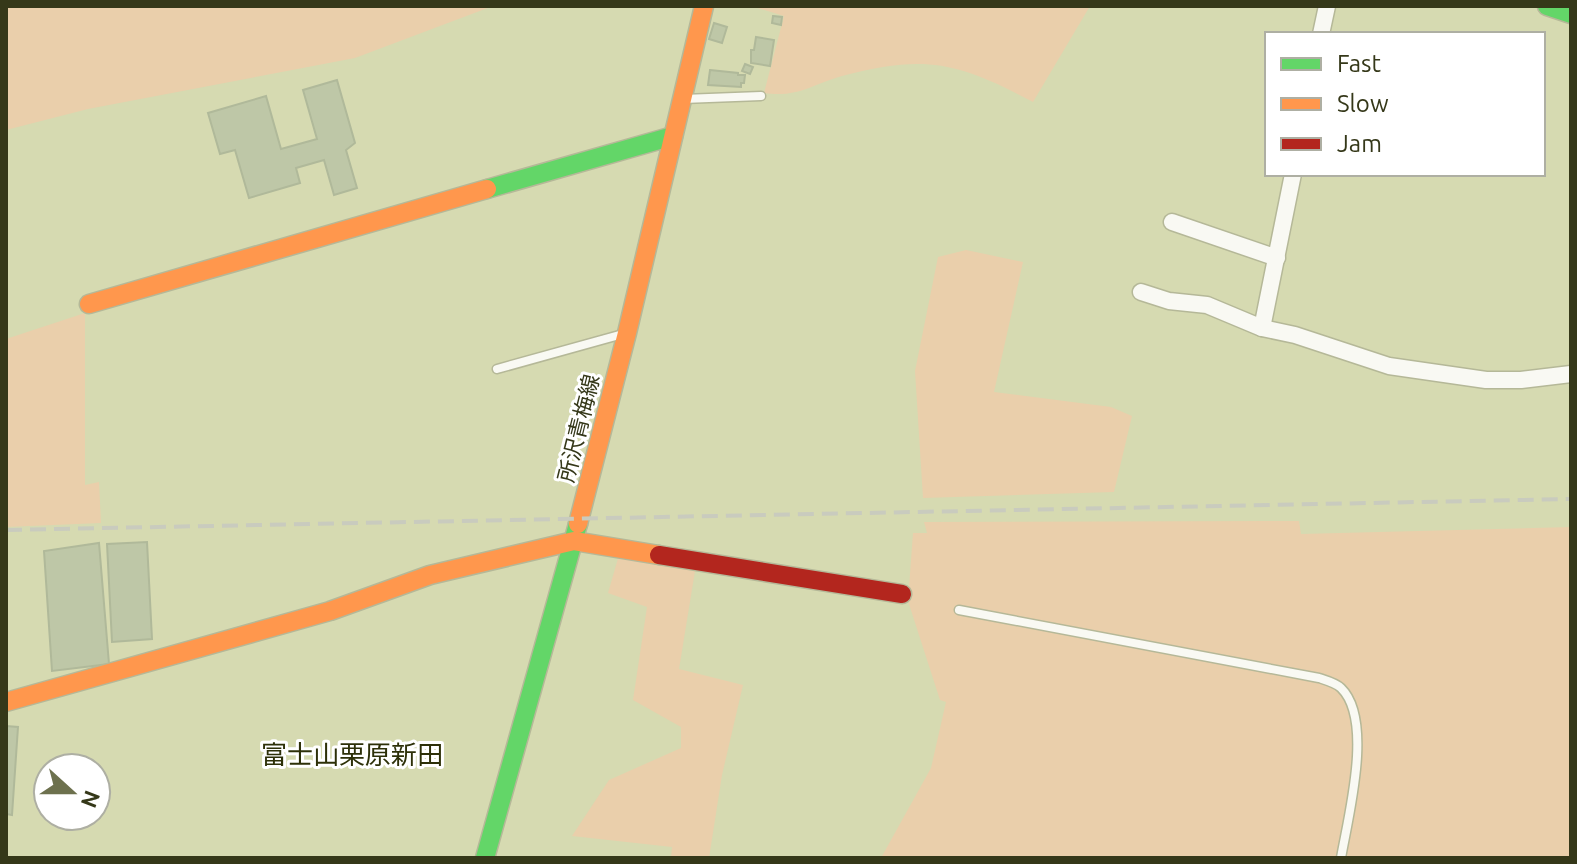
<svg xmlns="http://www.w3.org/2000/svg" width="1577" height="864" viewBox="0 0 1577 864" font-family="Ubuntu,'Noto Sans JP',sans-serif">
<style>
.green{fill:#eacfab}
.building{fill:#bec7a7;stroke:#b0b99a;stroke-width:2}
.lines{fill:none;stroke-linecap:round;stroke-linejoin:round}
.lane-casing{stroke:#b5b898;stroke-width:11}
.street-casing{stroke:#b5b898;stroke-width:19}
.fast-casing{stroke:#b5b898;stroke-width:21}
.slow-casing{stroke:#b5b898;stroke-width:21}
.jam-casing{stroke:#b5b898;stroke-width:21}
.lane{stroke:#f9f9f3;stroke-width:8}
.street{stroke:#f9f9f3;stroke-width:16}
.fast{stroke:#63d668;stroke-width:18}
.slow{stroke:#ff974d;stroke-width:18}
.jam{stroke:#b3261e;stroke-width:18}
.rail{stroke:#c9cbbe;stroke-width:4;stroke-dasharray:16 8;stroke-linecap:butt}
.labels{text-anchor:middle;dominant-baseline:central;stroke-width:6;stroke-linejoin:round;paint-order:stroke}
.street-label{font-size:22px;fill:#353819;stroke:#fff}
.quarter-label{font-size:26px;fill:#2d3008;stroke:#fff}
</style>
<rect width="100%" height="100%" fill="#d6dab1"/>
<g class="green">
<path d="M 6,6 L 493,6 L 355,58 L 88,109 L 6,130 Z"/>
<path d="M 751,6 L 1090,6 L 1033,102 C 958,62 925,54 842,76 C 811,85 797,98 764,93 L 784,16 Z"/>
<path d="M 966,250 L 1023,262 L 994,392 L 1111,407 L 1132,416 L 1114,492 L 923,498 L 915,371 L 938,257 Z"/>
<path d="M 85,313 L 85,485 L 99,482 L 101,523 L 6,527 L 6,339 Z"/>
<path d="M 1299,521 L 1301,534 L 1571,527 L 1571,858 L 881,858 L 931,768 L 946,702 L 940,700 L 908,601 L 913,533 L 927,533 L 924,522 Z"/>
<path d="M 619,555 L 695,571 L 679,669 L 743,685 L 722,775 L 709,858 L 671,858 L 672,847 L 572,836 L 609,780 L 681,748 L 681,727 L 633,700 L 647,607 L 608,593 Z"/>
</g>
<g class="building">
<path d="M 773,16 L 782,17 L 781,25 L 772,23 Z"/>
<path d="M 714,23 L 727,27 L 722,43 L 709,39 Z"/>
<path d="M 756,37 L 774,40 L 770,66 L 751,63 L 751,50 L 754,50 Z"/>
<path d="M 745,64 L 753,67 L 750,74 L 742,71 Z"/>
<path d="M 710,70 L 738,73 L 738,75 L 745,75 L 744,83 L 741,83 L 741,87 L 708,85 Z"/>
<path d="M 337,80 L 355,143 L 346,150 L 357,188 L 334,195 L 324,160 L 296,168 L 300,183 L 249,198 L 235,150 L 220,154 L 208,113 L 266,96 L 281,149 L 317,139 L 303,90 Z"/>
<path d="M 147,542 L 152,639 L 112,642 L 107,544 Z"/>
<path d="M 99,543 L 109,664 L 52,671 L 44,551 Z"/>
<path d="M 6,726 L 18,727 L 12,815 L 6,814 Z"/>
</g>
<g class="lines">
<g class="lane-casing">
<g id="lane">
<path d="M 683,99 L 761,96"/>
<path d="M 497,369 L 623,334"/>
<path d="M 959,610 L 1319,678 C 1325,680 1336,683 1341,688 C 1374,720 1348,817 1341,858"/>
</g>
</g>
<g class="street-casing">
<g id="street">
<path d="M 1321,34 L 1327,6"/>
<path d="M 1172,222 L 1277,258"/>
<path d="M 1141,292 L 1169,301 L 1207,305 L 1262,328 L 1295,335 L 1389,366 L 1486,380 L 1521,380 L 1571,374"/>
<path d="M 1262,328 L 1293,174"/>
</g>
</g>
<g class="fast-casing">
<g id="fast">
<path d="M 1547,6 L 1571,14"/>
<path d="M 487,189 L 673,136"/>
<path d="M 485,858 L 578,524"/>
</g>
</g>
<g class="slow-casing">
<g id="slow">
<path d="M 89,304 L 487,189"/>
<path d="M 578,524 L 627,333 L 704,6"/>
<path d="M 6,702 L 330,611 L 430,575 L 574,541 L 659,555"/>
</g>
</g>
<g class="jam-casing">
<path id="jam" d="M 659,555 L 902,594"/>
</g>
<use href="#lane" class="lane"/>
<use href="#street" class="street"/>
<use href="#fast" class="fast"/>
<use href="#slow" class="slow"/>
<use href="#jam" class="jam"/>
<path class="rail" d="M 6,530 L 1571,499"/>
</g>
<g class="labels">
<g class="street-label">
<text transform="translate(578 428) rotate(-76)">所沢青梅線</text>
</g>
<g class="quarter-label">
<text x="352" y="754">富士山栗原新田</text>
</g>
</g>
<rect width="1577" height="864" fill="none" stroke="#353819" stroke-width="16"/>
<rect x="1265" y="32" width="280" height="144" fill="#ffffff" stroke="#aeafa3" stroke-width="2"/>
<rect x="1281" y="58" width="40" height="12" fill="#63d668" stroke="#aeafa3" stroke-width="2"/>
<text x="1337" y="72" font-size="24" fill="#353819">Fast</text>
<rect x="1281" y="98" width="40" height="12" fill="#ff974d" stroke="#aeafa3" stroke-width="2"/>
<text x="1337" y="112" font-size="24" fill="#353819">Slow</text>
<rect x="1281" y="138" width="40" height="12" fill="#b3261e" stroke="#aeafa3" stroke-width="2"/>
<text x="1337" y="152" font-size="24" fill="#353819">Jam</text>
<g transform="translate(72 792) rotate(111)"><circle r="38" fill="#ffffff" stroke="#aeafa3" stroke-width="2"/>
<path d="M0-6L14 30L0 20L-14 30Z" fill="#6d714e"/>
<text y="-12" font-size="22" font-weight="bold" text-anchor="middle" fill="#353819">N</text>
</g>
</svg>
